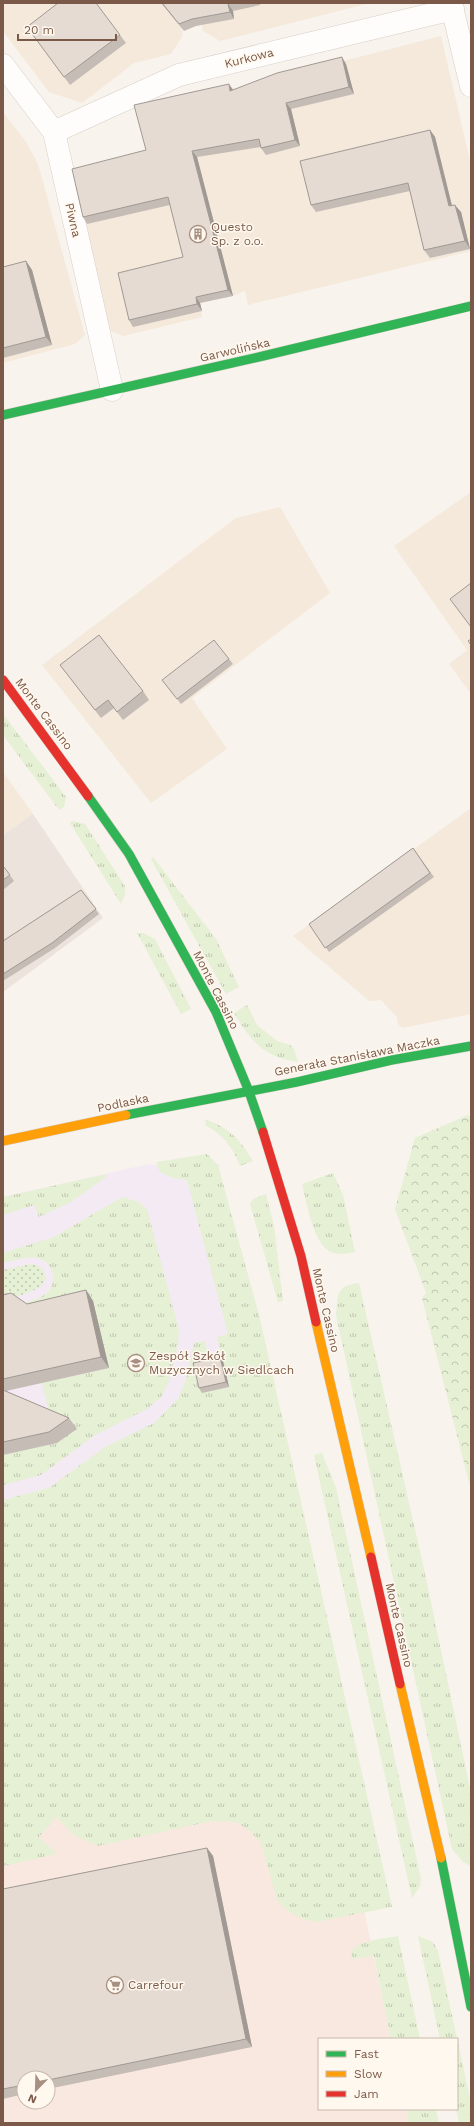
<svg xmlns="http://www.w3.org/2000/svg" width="474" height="2126" viewBox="0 0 474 2126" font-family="'Work Sans',sans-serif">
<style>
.residential{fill:#f5e9dc}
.commercial{fill:#f9e8df;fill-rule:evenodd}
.industrial{fill:#ebe3dc}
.education{fill:#f4eaf4}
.grass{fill:url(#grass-tufts)}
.forest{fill:url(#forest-crowns)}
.garden{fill:url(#garden-dots)}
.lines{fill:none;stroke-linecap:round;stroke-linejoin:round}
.street-casing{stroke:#d7cfc8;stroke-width:23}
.fast-casing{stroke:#d8cfc8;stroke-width:10}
.slow-casing{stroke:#d8cfc8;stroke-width:10}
.jam-casing{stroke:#d8cfc8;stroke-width:10}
.street{stroke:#fefdfc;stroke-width:22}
.fast{stroke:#30b455;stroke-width:9}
.slow{stroke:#ff9f0a;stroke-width:9}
.jam{stroke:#e5322d;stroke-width:9}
.wall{fill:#c5bcb5}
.shaded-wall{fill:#a09994}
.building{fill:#e5dbd3;stroke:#a09994}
.labels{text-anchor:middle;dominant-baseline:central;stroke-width:3;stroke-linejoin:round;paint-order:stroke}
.street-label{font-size:12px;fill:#7b5948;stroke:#fff8ef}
.poi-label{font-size:12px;fill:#7b5948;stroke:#fff8ef;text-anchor:start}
</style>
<defs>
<pattern id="grass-tufts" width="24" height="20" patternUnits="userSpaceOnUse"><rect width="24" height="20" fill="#e5f0d5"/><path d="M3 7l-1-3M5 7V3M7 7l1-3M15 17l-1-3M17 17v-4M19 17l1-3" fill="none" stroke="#bfc5af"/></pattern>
<pattern id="forest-crowns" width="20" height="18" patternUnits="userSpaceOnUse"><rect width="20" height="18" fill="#e5f0d5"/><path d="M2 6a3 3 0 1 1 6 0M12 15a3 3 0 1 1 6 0" fill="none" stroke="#bfc5af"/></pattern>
<pattern id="garden-dots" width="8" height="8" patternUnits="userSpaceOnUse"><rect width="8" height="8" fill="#e5f0d5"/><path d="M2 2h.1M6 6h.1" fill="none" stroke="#bfc5af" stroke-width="1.8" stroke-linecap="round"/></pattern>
</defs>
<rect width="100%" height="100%" fill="#f8f3ec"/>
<g class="residential">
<path d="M 3,3 L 175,3 L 183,35 L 171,54 L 134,63 L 82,103 L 49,92 L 3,31 Z"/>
<path d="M 196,3 L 370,3 L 220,41 L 203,31 Z"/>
<path d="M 441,36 L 471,165 L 471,251 L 248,305 L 245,291 L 233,296 L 200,303 L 202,317 L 123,336 L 109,330 L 72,177 L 150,157 L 234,90 L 233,89 Z"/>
<path d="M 3,112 L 26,142 L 38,164 L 85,335 L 75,344 L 3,363 Z"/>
<path d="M 471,492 L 471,694 L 449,664 L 467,650 L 394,546 Z"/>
<path d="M 280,507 L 330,593 L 192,698 L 227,749 L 151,803 L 42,665 L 236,518 Z"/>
<path d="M 3,772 L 33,814 L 3,835 Z"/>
<path d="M 471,808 L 471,1014 L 402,1028 L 398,1024 L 397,1017 L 381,1000 L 369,1001 L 293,936 Z"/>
</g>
<path class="commercial" d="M 332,1758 L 391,2039 L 319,2039 L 319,2109 L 406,2109 L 408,2123 L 3,2123 L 3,1845 L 38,1837 L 56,1817 ZM 24,2078 L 48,2078 L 48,2102 L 24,2102 Z"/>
<path class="industrial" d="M 33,814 L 103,918 L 3,992 L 3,835 Z"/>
<path class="education" d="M 149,1164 L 220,1174 L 260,1319 L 279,1407 L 105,1447 L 49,1488 L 3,1500 L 3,1197 Z"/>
<g class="grass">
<path d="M 3,714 L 66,797 L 64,807 L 59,810 L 3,735 Z"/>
<path d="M 72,821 L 85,824 L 125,886 L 125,895 L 121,904 L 70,823 Z"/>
<path d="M 153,857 L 216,939 L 239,987 L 226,994 L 151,859 Z"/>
<path d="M 137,933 L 143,933 L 155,939 L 191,1009 L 181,1014 Z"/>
<path d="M 247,1005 L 257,1025 L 277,1041 L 290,1045 L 294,1049 L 298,1062 C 263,1057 252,1042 234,1013 Z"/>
<path d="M 205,1119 C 229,1128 239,1138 253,1161 L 240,1166 C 234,1149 222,1133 206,1126 Z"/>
<path d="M 207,1154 L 218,1165 L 260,1319 L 392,1907 L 316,1922 L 300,1918 L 285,1909 L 277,1900 L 261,1843 L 250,1831 L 237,1822 L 212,1821 L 98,1846 L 75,1836 L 56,1817 L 39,1837 L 57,1854 L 3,1866 L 3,1500 L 49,1488 L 105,1447 L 154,1423 L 178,1399 L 186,1379 L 194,1343 L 205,1341 L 210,1365 L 229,1387 L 217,1337 L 228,1334 L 187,1180 L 173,1178 L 160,1172 L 156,1162 Z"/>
<path d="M 333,1173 L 343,1195 L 355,1252 C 348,1253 340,1255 333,1253 C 313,1246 307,1203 302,1184 Z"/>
<path d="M 107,1174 L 106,1177 L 71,1202 L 39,1217 L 34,1205 L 3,1215 L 3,1197 Z"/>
<path d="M 266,1194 L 274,1226 L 283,1301 L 278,1302 L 250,1204 L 253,1199 Z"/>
<path d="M 122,1197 L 139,1202 L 147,1209 L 179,1330 L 178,1345 L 168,1383 L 161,1397 L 147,1409 L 95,1435 L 41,1475 L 3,1485 L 3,1455 L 56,1443 L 42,1383 L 109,1368 L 18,1305 C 26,1302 37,1300 44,1295 C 59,1285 54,1261 37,1258 C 27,1256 13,1261 3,1263 L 3,1253 L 54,1237 Z"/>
<path d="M 359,1283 L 424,1569 L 471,1793 L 471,1866 L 463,1862 L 452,1849 L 336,1315 C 338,1294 336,1286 359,1283 Z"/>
<path d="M 322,1453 L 336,1488 L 421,1879 L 420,1886 L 412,1898 L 314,1455 Z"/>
<path d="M 398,1936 L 420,2039 L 391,2039 L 374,1956 L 352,1959 C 346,1940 385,1939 398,1936 Z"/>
<path d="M 418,1936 L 433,1942 L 438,1951 L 471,2103 L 471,2123 L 459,2123 L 456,2109 L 457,2039 L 440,2039 Z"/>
<path d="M 406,2109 L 436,2109 L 439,2123 L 408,2123 Z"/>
</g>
<path class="forest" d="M 468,1115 L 471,1118 L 471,1490 L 422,1298 L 426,1293 L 395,1209 L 415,1138 Z"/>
<path class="garden" d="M 30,1264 L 37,1265 L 44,1270 C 44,1273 46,1277 45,1280 C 43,1291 13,1297 3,1300 L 3,1292 L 5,1291 L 3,1288 L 3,1270 Z"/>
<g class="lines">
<g class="street-casing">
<g id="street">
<path d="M 451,3 L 471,86"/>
<path d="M 3,65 L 54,132 L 112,390"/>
<path d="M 54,132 L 179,75 L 453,9"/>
</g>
</g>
<g class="fast-casing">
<g id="fast">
<path d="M 3,415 L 263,356 L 471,306"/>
<path d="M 88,796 L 129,854 L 216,1012 L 248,1089 L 263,1132"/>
<path d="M 126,1115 L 297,1082 L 392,1060 L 471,1046"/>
<path d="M 441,1858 L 471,2007"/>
</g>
</g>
<g class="slow-casing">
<g id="slow">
<path d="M 3,1141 L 126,1115"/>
<path d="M 316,1322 L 371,1557"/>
<path d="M 400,1684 L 441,1858"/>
</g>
</g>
<g class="jam-casing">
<g id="jam">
<path d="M 3,680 L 88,796"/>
<path d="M 263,1132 L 301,1256 L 316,1322"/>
<path d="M 371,1557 L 400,1684"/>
</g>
</g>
<use href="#street" class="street"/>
<use href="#fast" class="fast"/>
<use href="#slow" class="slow"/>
<use href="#jam" class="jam"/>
</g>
<g class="wall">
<path d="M 161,3 L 260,3 L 260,5 L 233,11 L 234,19 L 196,26 L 184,31 Z"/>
<path d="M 33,35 L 120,35 L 126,43 L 70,85 Z"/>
<path d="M 346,64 L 354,94 L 291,109 L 300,146 L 266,155 L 261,148 L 261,147 L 197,157 L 233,296 L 200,303 L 202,311 L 133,327 L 129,320 L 183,257 L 170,205 L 87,224 L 83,217 L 146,150 L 233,90 Z"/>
<path d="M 430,130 L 435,137 L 452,206 L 461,212 L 470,249 L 430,258 L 424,250 L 410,191 L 316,212 L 311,205 Z"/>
<path d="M 26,261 L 32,270 L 52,345 L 3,358 L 3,267 Z"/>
<path d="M 229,659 L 233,664 L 181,704 L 162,680 Z"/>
<path d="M 60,665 L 143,691 L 149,700 L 123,720 L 114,708 L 101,718 Z"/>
<path d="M 413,848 L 434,877 L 329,952 L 309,924 Z"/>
<path d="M 3,866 L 14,881 L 3,890 Z"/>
<path d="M 81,890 L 99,914 L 55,948 L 3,981 L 3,941 Z"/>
<path d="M 86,1290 L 93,1301 L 109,1368 L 6,1391 L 69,1418 L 77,1429 L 57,1443 L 3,1455 L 3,1295 L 27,1304 Z"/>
<path d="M 220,1357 L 223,1361 L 229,1387 L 202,1393 L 199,1388 Z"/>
<path d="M 207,1848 L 213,1856 L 252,2047 L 48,2089 L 48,2078 L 24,2078 L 24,2094 L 3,2099 L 3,1889 Z"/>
</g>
<g class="shaded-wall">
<path d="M 228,4 L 233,11 L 234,19 L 230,12 Z"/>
<path d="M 342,57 L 346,64 L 354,94 L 349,87 Z"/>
<path d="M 229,84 L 234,91 L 230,91 Z"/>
<path d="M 286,103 L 291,109 L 300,146 L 295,140 Z"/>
<path d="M 430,130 L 435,137 L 454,214 L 449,206 Z"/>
<path d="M 192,151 L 197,157 L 233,296 L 228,290 Z"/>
<path d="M 455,205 L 461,212 L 470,249 L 465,241 Z"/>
<path d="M 26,261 L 32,270 L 52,345 L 46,337 Z"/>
<path d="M 196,297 L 200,303 L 202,311 L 197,304 Z"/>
<path d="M 86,1290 L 93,1301 L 109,1368 L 101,1357 Z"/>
<path d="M 220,1357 L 223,1361 L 229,1387 L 226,1382 Z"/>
<path d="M 207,1848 L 213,1856 L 252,2047 L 246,2039 Z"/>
</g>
<g class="building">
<path d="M 58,3 L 96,3 L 120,35 L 64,77 L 27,27 Z"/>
<path d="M 162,3 L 232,3 L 228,4 L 230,12 L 192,19 L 179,24 Z"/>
<path d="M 342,57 L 349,87 L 286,103 L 295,140 L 261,148 L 259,139 L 192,151 L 228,290 L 196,297 L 197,304 L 129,320 L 118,273 L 183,257 L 168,197 L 83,217 L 72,169 L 146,150 L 134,105 L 229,84 L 230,91 L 277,73 Z"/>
<path d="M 430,130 L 449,206 L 455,205 L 465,241 L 424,250 L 408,183 L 311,205 L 300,161 Z"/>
<path d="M 26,261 L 46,337 L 3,348 L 3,267 Z"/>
<path d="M 471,583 L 471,627 L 450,599 Z"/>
<path d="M 99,635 L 143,691 L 117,712 L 108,700 L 95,710 L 60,665 Z"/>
<path d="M 471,639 L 471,645 L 468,641 Z"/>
<path d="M 214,640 L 229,659 L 177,699 L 162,680 Z"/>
<path d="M 413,848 L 430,873 L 325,948 L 309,924 Z"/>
<path d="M 3,866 L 10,875 L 3,880 Z"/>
<path d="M 81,890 L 96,909 L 52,943 L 3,974 L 3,941 Z"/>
<path d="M 86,1290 L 101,1357 L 3,1379 L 3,1295 L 11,1293 L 27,1304 Z"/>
<path d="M 220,1357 L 226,1382 L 199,1388 L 193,1363 Z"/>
<path d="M 3,1390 L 69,1418 L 49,1432 L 3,1442 Z"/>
<path d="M 207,1848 L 246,2039 L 48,2080 L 48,2078 L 24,2078 L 24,2085 L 3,2089 L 3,1889 Z"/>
</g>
<defs>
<g id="building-ring" transform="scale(0.9)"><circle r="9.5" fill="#fff8ef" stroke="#a78f81" stroke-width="1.5"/><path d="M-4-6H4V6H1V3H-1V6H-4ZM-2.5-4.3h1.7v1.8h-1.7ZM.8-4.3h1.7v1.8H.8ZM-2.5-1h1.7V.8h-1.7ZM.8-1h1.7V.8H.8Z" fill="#a78f81"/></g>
<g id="school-ring" transform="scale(0.9)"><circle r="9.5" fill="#fff8ef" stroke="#a78f81" stroke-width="1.5"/><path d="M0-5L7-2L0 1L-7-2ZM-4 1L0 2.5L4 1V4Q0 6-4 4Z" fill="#a78f81"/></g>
<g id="supermarket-ring" transform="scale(0.9)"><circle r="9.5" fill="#fff8ef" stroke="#a78f81" stroke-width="1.5"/><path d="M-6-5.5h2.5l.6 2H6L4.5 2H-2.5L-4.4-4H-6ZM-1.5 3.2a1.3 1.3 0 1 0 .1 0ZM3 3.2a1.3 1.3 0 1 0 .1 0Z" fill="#a78f81"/></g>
</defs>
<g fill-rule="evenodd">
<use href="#building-ring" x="198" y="234"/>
<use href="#school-ring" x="136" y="1363"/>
<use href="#supermarket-ring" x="115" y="1985"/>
</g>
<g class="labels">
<g class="street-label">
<text transform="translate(249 58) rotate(-14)">Kurkowa</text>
<text transform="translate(73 220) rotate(77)">Piwna</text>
<text transform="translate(235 350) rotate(-13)">Garwolińska</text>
<text transform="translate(44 714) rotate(53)">Monte Cassino</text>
<text transform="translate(216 990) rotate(63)">Monte Cassino</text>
<text transform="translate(357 1056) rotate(-11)">Generała Stanisława Maczka</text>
<text transform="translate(123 1103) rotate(-12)">Podlaska</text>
<text transform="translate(326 1310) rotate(77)">Monte Cassino</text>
<text transform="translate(399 1625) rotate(77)">Monte Cassino</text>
</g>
<g class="poi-label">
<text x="211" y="227">Questo<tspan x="211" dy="14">Sp. z o.o.</tspan></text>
<text x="149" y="1356">Zespół Szkół<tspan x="149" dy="14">Muzycznych w Siedlcach</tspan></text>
<text x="128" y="1985">Carrefour</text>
</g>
</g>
<rect width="474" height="2126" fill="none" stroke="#7b5948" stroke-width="8"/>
<rect x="318" y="2038" width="140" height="72" fill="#fff8ef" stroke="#cab8ac"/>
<rect x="326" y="2051" width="20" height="6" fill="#30b455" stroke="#cab8ac"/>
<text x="354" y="2058" font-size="12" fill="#7b5948">Fast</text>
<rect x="326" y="2071" width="20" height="6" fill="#ff9f0a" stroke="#cab8ac"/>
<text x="354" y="2078" font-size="12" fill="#7b5948">Slow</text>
<rect x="326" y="2091" width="20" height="6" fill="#e5322d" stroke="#cab8ac"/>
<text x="354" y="2098" font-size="12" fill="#7b5948">Jam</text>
<g transform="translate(36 2090) rotate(203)"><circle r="19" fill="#fff8ef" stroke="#cab8ac"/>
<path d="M0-3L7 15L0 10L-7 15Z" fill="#a78f81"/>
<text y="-6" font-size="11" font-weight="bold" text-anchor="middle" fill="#7b5948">N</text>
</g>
<path d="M18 34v6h98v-6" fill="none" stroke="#7b5948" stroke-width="2"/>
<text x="24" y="34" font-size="12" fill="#7b5948" stroke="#fff8ef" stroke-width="3" paint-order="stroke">20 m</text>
</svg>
